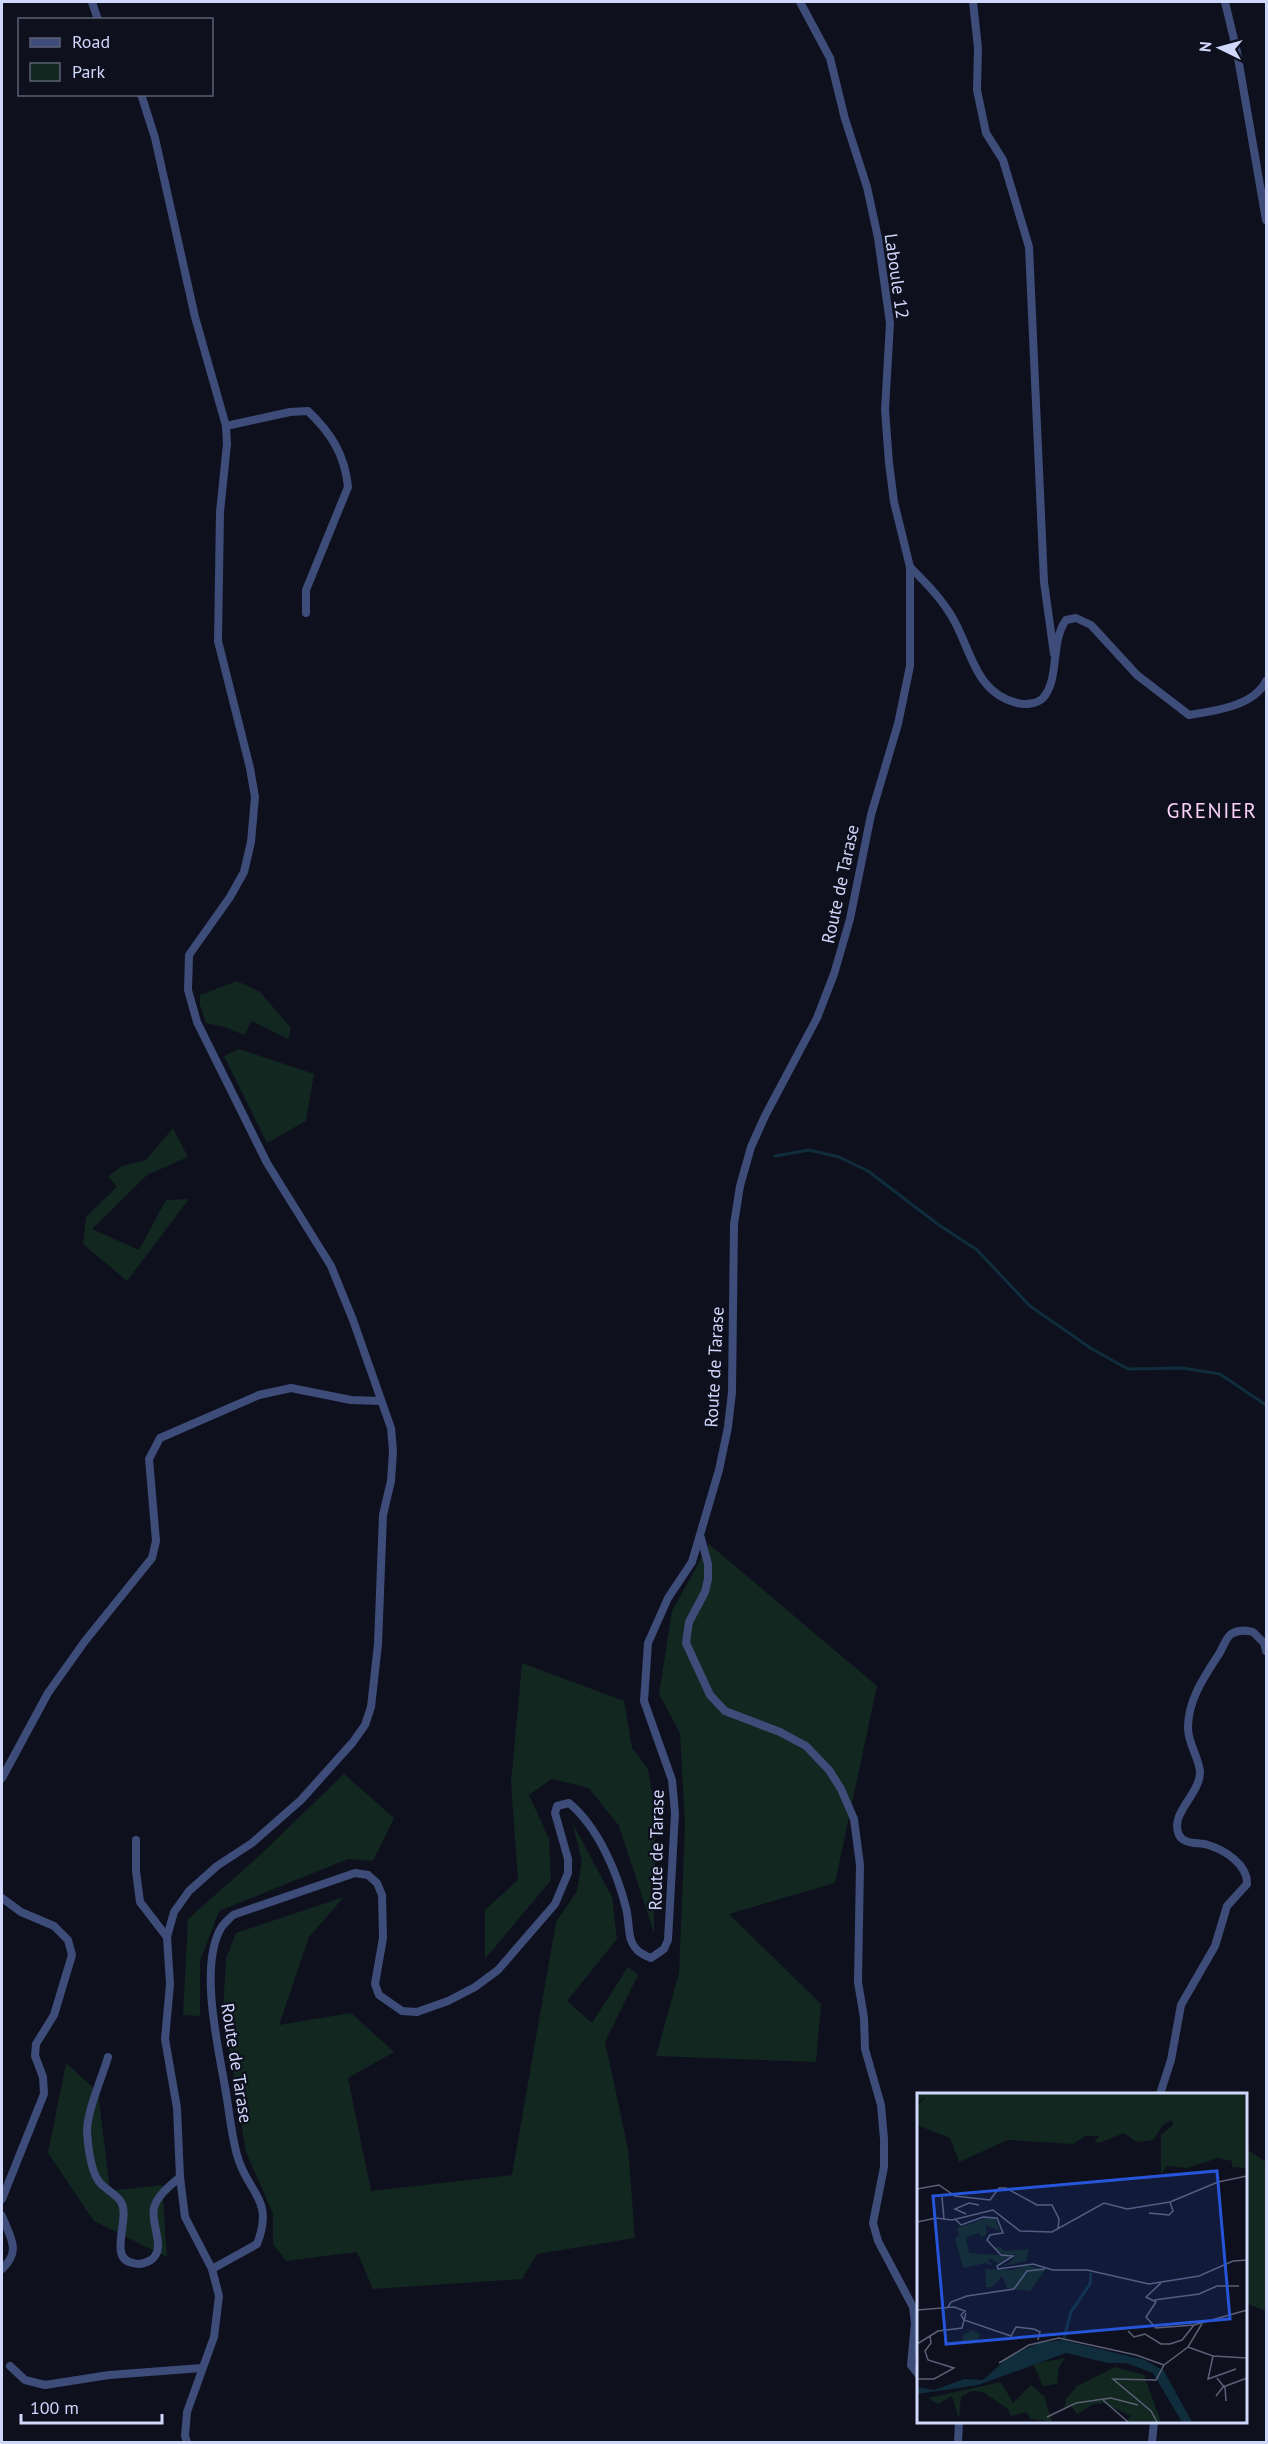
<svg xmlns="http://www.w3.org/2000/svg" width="1268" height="2444" viewBox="0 0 1268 2444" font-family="'PT Sans',sans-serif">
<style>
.green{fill:#122720}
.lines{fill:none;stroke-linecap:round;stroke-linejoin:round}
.stream{stroke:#0f2d3c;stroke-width:3}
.minor{stroke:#3d4c79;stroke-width:8}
.labels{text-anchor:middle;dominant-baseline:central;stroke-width:4.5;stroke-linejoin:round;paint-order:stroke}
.street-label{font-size:18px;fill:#cfd7fb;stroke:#0e101e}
.quarter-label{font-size:21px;letter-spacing:1.5px;fill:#fbd1f8;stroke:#0e101e}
.inset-river{fill:none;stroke:#0f2d3c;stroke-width:3}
.inset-road{fill:none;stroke:#5b6076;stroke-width:1.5}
.view{fill:#2655da;fill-opacity:0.15;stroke:#2655da;stroke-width:3}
.inset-edge{fill:none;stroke:#cfd7fb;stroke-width:3}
</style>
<rect width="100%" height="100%" fill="#0e101e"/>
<g class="green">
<path d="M 237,981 L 260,992 L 291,1028 L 288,1039 L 252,1021 L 244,1035 L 225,1027 L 206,1023 L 200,1005 L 200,995 Z"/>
<path d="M 239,1049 L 314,1074 L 306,1121 L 267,1143 L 224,1056 Z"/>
<path d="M 173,1128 L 188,1157 L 147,1175 L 92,1229 L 139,1250 L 166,1200 L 189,1199 L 127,1281 L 83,1244 L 86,1217 L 117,1187 L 108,1176 L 122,1166 L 146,1160 Z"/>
<path d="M 709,1544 L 877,1686 L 835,1883 L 729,1914 L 821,2004 L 816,2062 L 656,2056 L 679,1973 L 685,1826 L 680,1733 L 659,1694 L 672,1611 Z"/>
<path d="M 522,1663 L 624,1701 L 632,1748 L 648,1769 L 655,1811 L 654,1933 L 619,1826 L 589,1788 L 552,1779 L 529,1795 L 549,1839 L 551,1880 L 485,1959 L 485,1910 L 518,1880 L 511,1783 Z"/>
<path d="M 344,1774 L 394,1818 L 373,1861 L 348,1859 L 219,1911 L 200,1961 L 200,2016 L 183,2015 L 188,1919 L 259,1856 Z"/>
<path d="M 572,1822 L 612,1897 L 617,1939 L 567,2001 L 592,2023 L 628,1967 L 638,1975 L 605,2042 L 628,2148 L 635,2238 L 537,2254 L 522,2279 L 373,2289 L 357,2252 L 286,2261 L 273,2244 L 273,2214 L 246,2152 L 223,2010 L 226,1959 L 236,1933 L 344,1897 L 309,1937 L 279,2025 L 351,2013 L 394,2052 L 348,2078 L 371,2191 L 512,2175 L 556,1922 L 577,1891 L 582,1861 Z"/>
<path d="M 66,2063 L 98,2092 L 110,2191 L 162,2185 L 167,2257 L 94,2221 L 48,2153 Z"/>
<path d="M 1246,2149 L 1266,2162 L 1266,2311 L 1246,2303 Z"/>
</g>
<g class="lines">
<path class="stream" d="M 775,1156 L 809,1150 L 839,1157 L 868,1171 L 939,1225 L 977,1250 L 1030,1306 L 1092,1349 L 1128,1369 L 1182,1368 L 1220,1374 L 1266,1405"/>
<g class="minor">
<path d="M 92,2 L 98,20"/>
<path d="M 973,2 L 978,48 L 977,90 L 986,133 L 1003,160 L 1029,247 L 1044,582 L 1054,654"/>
<path d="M 1225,2 L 1237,52 L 1266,220"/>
<path d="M 141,94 L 155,138 L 195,317 L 226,426 L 227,444 L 220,512 L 218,641 L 250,768 L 255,797 L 251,842 L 244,872 L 230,897 L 189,955 L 188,990 L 197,1022 L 267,1163 L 331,1266 L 353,1320 L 391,1428 L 393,1451 L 391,1481 L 383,1515 L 378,1644 L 371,1707 L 365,1725 L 353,1742 L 301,1800 L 252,1843 L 217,1866 L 189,1891 L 174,1912 L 167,1937 L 170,1984 L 165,2039 L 177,2108 L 180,2177 L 185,2217 L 212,2269 L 219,2296 L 214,2337 L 187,2412 L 185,2436 L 187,2442"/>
<path d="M 226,426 L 290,412 L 308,411 C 331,433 345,455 348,487 L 306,590 L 306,613"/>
<path d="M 910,567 C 924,581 938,595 949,612 C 971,644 972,692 1017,703 C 1025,705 1037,704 1043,698 C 1060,679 1050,642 1066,620 L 1076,618 L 1091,625 L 1137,675 L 1189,715 C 1215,711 1254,706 1266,681"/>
<path d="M 701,1538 L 708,1564 L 708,1579 L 705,1592 L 689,1622 L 686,1643 L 710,1695 L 725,1711 L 780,1732 L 806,1746 L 829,1770 L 841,1789 L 854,1819 L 860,1865 L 858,1982 L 864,2018 L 865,2049 L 881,2105 L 884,2139 L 884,2167 L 873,2223 L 878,2241 L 913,2307 L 915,2323 L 911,2365 L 918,2374"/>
<path d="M 2,1778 L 48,1693 L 85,1641 L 152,1558 L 156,1541 L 149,1459 L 160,1438 L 259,1395 L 291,1388 L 351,1400 L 380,1401"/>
<path d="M 136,1840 L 136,1871 L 140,1902 L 167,1937"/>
<path d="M 2,1898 L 21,1912 L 54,1926 L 68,1940 L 72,1955 L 54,2015 L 36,2044 L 35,2056 L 43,2077 L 44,2094 L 2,2199"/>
<path d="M 108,2057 C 102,2078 87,2110 87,2132 C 88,2146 91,2174 101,2184 C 107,2190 117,2195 121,2202 C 131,2218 107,2259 133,2263 C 139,2265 146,2263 151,2260 C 167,2249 150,2223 154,2208 C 157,2195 171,2185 180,2177"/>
<path d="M 1160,2094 L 1171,2060 L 1181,2005 L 1215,1946 L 1227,1906 L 1247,1884 C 1248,1865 1225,1850 1208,1845 C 1199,1842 1184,1845 1179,1835 C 1169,1813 1200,1795 1200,1772 C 1199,1757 1188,1744 1188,1728 C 1188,1700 1204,1677 1219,1654 C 1223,1648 1225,1639 1231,1634 C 1238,1630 1246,1630 1253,1632 L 1264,1643 L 1266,1651"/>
<path d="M 2,2216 C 10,2237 22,2251 2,2269"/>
<path d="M 212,2269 L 257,2244 C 275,2198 247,2193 237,2155 C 231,2133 229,2109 225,2087 C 218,2046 199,1966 221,1928 C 224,1923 229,1919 233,1915 L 355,1873 L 368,1875 L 377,1883 L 382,1895 L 383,1938 L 375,1984 L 379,1995 L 402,2011 L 417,2012 L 448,2001 L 475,1987 L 498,1970 L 555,1904 L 568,1873 L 568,1859 L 555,1813 L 557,1806 L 569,1803 C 598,1827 617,1872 626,1908 C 629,1919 628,1931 631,1940 C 635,1951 642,1954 651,1958 L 664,1949 L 668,1940 L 675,1813 L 672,1780 L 644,1701 L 648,1643 L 668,1598 L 692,1562 L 719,1470 L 728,1427 L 732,1392 L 734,1224 L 740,1186 L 751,1147 L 765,1116 L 817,1018 L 834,974 L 850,919 L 871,815 L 898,724 L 910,666 L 910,567 L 894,502 L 889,463 L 885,410 L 890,323 L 878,238 L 867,187 L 845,119 L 830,58 L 800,2"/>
<path d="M 10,2366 L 25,2380 L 45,2385 L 109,2375 L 202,2368"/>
<path d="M 958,2442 L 959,2422"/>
<path d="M 1152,2442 L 1154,2422"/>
</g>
</g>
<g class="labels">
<g class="street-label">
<text transform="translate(897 276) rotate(82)">Laboule 12</text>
<text transform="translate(840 884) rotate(-78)">Route de Tarase</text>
<text transform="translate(714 1367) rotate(-87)">Route de Tarase</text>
<text transform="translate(656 1850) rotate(-89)">Route de Tarase</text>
<text transform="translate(237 2063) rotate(81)">Route de Tarase</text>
</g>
<g class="quarter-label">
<text x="1212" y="810">GRENIER</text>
</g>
</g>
<g transform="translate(917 2093)">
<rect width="330" height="330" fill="#0e101e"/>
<path d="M 0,1 L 330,1 L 330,75 L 315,74 L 315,68 L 301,65 L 270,75 L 250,73 L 244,81 L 244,42 L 256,32 L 255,27 L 246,32 L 236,47 L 220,49 L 207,40 L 182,50 L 177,49 L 182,43 L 168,43 L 156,51 L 91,47 L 42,69 L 33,45 L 0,32 L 0,13 L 8,4 L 0,9 ZM 69,125 L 78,125 L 83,138 L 68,132 L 70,140 L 65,145 L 62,140 L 49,144 L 52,160 L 94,163 L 81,170 L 73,165 L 71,168 L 77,173 L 69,170 L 46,175 L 38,145 L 42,143 L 40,135 ZM 83,154 L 87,158 L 112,156 L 109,168 L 82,174 L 94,169 L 99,161 L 87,162 L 77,155 ZM 110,172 L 128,177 L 113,198 L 90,195 L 85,183 L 75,194 L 69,194 L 68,176 L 95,177 ZM 56,237 L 63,241 L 60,250 L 44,251 L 47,241 ZM 148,265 L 142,274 L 140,291 L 126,293 L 116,271 ZM 198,274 L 227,282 L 244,329 L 208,329 L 214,323 L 187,310 L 177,311 L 160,321 L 154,313 L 147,317 L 149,306 L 160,293 ZM 84,289 L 96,310 L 114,292 L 127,303 L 135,329 L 114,326 L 109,319 L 94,323 L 91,316 L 66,299 L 55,298 L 44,304 L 42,326 L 35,303 L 21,311 L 11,305 Z" fill="#122720"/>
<path d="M 146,247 L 228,267 L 247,278 L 275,329 L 265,329 L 236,280 L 209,270 L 191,270 L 149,260 L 61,292 L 0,301 L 0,294 L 17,297 L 48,286 L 66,287 L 93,263 L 122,250 Z" fill="#0f2d3c"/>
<path class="inset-river" d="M 147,245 L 154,219 L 173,191 L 174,180"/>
<path class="inset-road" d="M 0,96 L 22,92 L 38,103 L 73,107 L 82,95 L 89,95 L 120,112 L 135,112 L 142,126 L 141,136M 25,104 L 27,126M 232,120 L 252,122 L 256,118 L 253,109M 49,121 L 38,116 L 52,110 L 62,112M 38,126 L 44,132 L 66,124 L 80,125 L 86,140 L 73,142 L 70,147 L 84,162 L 96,163 L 80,173 L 81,176 L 116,171 L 136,177 L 170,177 L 232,191 L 282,183 L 316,168 L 330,167M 0,129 L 19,125 L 35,127 L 76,117 L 103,138 L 135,139 L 187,110 L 210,116 L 253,109 L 301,89 L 330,83M 244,190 L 229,204 L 239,209 L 229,224 L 239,235 L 277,232 L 330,217M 237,207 L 282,201 L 300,193 L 322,193M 31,214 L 34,209 L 50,203 L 97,196 L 110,178 L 128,176M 0,217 L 37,214 L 48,218 L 44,222 L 47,227 L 94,243 L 99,234 L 117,236 L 123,239 L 121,247M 211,238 L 217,244 L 228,241 L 244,251 L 253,251 L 265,247 L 277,232M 0,251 L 21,238 L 45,235 L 49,220M 271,254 L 296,263 L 330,265M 296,263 L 291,286 L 319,276M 82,270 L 112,252 L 142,245 L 219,262 L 247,272M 300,285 L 308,295 L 309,308M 0,286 L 17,286 L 37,275 L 11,267 L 8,258 L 14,250 L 13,243M 299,303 L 306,294 L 330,285M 186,307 L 211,329M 130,324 L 159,310 L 194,305 L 221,312M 240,329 L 234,318 L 196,286 L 239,287 L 247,272 L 271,254 L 286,229"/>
<path class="view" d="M 300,78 L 313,226 L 29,251 L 16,103 Z"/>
<rect width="330" height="330" class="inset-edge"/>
</g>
<rect width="1268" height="2444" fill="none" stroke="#cfd7fb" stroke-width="6"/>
<rect x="18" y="18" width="195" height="78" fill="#0e101e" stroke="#5b6076" stroke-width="1.5"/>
<rect x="30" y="38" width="30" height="9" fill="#3d4c79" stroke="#5b6076" stroke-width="1.5"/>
<text x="72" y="48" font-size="18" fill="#cfd7fb">Road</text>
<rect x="30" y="63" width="30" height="18" fill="#122720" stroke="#5b6076" stroke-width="1.5"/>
<text x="72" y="78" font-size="18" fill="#cfd7fb">Park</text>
<g transform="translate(1220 48) rotate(275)" stroke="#0e101e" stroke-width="4.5" paint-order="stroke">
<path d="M0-4.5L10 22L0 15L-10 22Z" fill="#cfd7fb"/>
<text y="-9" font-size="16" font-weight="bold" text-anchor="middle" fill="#cfd7fb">N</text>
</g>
<path d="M21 2414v9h141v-9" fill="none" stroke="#cfd7fb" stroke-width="3"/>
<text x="30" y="2414" font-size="18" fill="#cfd7fb" stroke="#0e101e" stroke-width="4.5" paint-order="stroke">100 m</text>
</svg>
